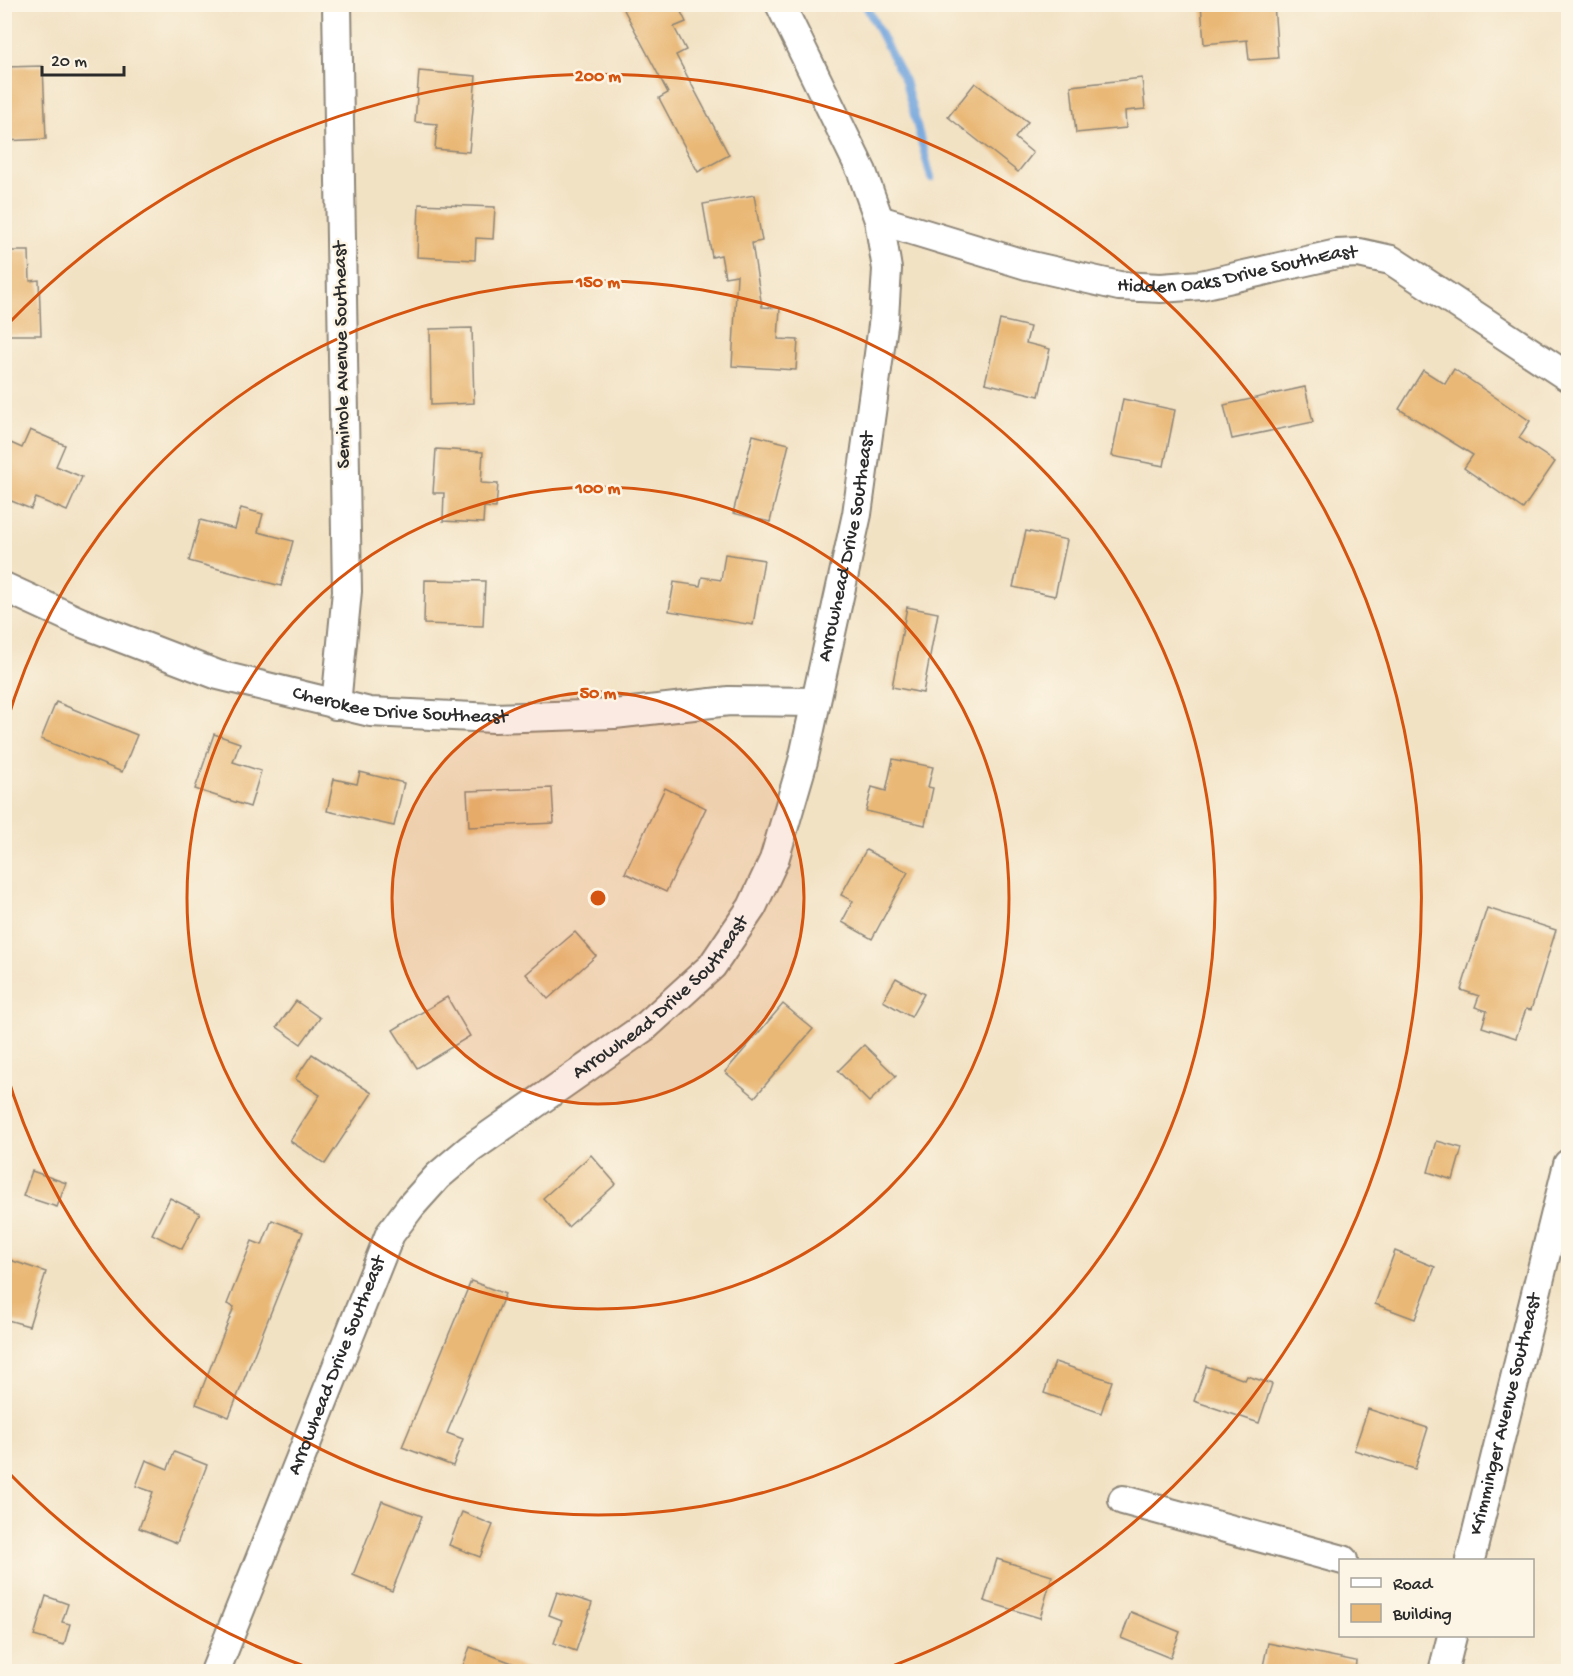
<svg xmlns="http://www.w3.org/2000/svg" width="1573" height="1676" viewBox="0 0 1573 1676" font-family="'Gochi Hand',sans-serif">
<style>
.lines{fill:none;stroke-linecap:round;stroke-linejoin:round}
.stream{stroke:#72a5dd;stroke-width:8}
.building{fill:#e9b876}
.street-casing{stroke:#8e8678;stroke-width:32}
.street{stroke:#fff;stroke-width:28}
.ring{fill:none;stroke:#d5540f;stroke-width:3}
.labels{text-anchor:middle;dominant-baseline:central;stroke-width:5;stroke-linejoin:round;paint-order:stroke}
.street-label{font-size:20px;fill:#2b2b2b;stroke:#fcf5e5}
.centre{fill:#d5540f;stroke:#fcf5e5;stroke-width:3}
.ring-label{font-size:18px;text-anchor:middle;font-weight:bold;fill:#d5540f;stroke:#fcf5e5;stroke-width:5;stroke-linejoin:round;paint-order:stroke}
</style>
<rect width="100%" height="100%" fill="#fcf5e5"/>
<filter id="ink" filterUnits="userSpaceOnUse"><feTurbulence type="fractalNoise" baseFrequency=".0167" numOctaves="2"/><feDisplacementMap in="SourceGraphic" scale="12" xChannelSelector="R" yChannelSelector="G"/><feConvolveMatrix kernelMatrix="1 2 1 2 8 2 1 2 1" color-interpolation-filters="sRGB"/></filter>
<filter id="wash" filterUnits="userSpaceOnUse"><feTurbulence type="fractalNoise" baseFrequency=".008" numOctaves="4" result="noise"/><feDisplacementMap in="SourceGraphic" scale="24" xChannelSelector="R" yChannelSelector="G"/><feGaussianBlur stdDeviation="1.35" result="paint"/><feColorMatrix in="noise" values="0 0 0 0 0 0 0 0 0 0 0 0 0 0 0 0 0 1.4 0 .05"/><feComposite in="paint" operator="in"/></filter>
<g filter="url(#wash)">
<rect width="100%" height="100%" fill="#f2e2c4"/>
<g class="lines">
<path class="stream" d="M 865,4 L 905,81 L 931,178"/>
</g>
<g id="blocks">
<g class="building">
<path d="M 621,4 L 677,4 L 686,22 L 674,27 L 686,50 L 676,55 L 729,155 L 698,172 L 659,98 L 668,93 Z"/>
<path d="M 1201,4 L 1274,4 L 1278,58 L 1249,60 L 1247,40 L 1204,44 Z"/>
<path d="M 43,66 L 46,139 L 4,141 L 4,67 Z"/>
<path d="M 419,71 L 476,76 L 469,152 L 435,149 L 437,124 L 415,122 Z"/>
<path d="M 1142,78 L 1145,109 L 1125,111 L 1126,128 L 1076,133 L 1071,86 Z"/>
<path d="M 975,83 L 1028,122 L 1015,138 L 1033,153 L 1018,172 L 948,117 Z"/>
<path d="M 754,195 L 762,241 L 752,243 L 762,307 L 780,308 L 778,339 L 798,340 L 796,370 L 732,366 L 737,275 L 725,277 L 721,255 L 712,257 L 703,204 Z"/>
<path d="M 419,204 L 495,207 L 493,239 L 476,238 L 475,260 L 417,257 Z"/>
<path d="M 4,251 L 29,251 L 30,281 L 39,280 L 41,335 L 4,335 Z"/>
<path d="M 1000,320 L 1030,327 L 1026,343 L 1050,349 L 1039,396 L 985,383 Z"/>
<path d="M 472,328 L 474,403 L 431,405 L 430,329 Z"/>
<path d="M 1454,369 L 1530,421 L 1519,438 L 1555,462 L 1523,509 L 1464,468 L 1473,455 L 1399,409 L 1423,370 L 1445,384 Z"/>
<path d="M 1305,387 L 1313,422 L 1232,439 L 1224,405 Z"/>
<path d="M 1123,399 L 1175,410 L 1164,466 L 1112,456 Z"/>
<path d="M 30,430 L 65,445 L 56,466 L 82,477 L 67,511 L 36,498 L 31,509 L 4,498 L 4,440 L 22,448 Z"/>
<path d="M 753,435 L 789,444 L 770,522 L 733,513 Z"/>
<path d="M 436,449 L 483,452 L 481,483 L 498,484 L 496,508 L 484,507 L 483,523 L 443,521 L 444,493 L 433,493 Z"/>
<path d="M 241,508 L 263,514 L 258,532 L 293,541 L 281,586 L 189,561 L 200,520 L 235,529 Z"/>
<path d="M 1026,531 L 1067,540 L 1055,596 L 1013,587 Z"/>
<path d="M 725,554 L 764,560 L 753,625 L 669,611 L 674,582 L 700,586 L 702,577 L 721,580 Z"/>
<path d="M 425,580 L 485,581 L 483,626 L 424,624 Z"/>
<path d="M 907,607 L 938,613 L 923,693 L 892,687 Z"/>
<path d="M 56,702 L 137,735 L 122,772 L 41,739 Z"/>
<path d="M 214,734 L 240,743 L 233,762 L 261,771 L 250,807 L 195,789 Z"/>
<path d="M 893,759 L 933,767 L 928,787 L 933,788 L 925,825 L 866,811 L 872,787 L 886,791 Z"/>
<path d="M 360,772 L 404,783 L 394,826 L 327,811 L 334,779 L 357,784 Z"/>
<path d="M 552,788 L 554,823 L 469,827 L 467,791 Z"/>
<path d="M 665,788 L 706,808 L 666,892 L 625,873 Z"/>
<path d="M 866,850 L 908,872 L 872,939 L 842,922 L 853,901 L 841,895 Z"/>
<path d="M 1487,908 L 1556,930 L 1531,1010 L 1526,1009 L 1516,1038 L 1482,1027 L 1487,1011 L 1475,1007 L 1479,996 L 1461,990 Z"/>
<path d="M 575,932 L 596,956 L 548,999 L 526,974 Z"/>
<path d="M 896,978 L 924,994 L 911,1017 L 883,1001 Z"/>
<path d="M 447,997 L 470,1036 L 417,1068 L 393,1030 Z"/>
<path d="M 296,1001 L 320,1018 L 301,1044 L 277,1027 Z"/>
<path d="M 783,1004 L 813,1029 L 755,1097 L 725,1072 Z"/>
<path d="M 864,1045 L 896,1076 L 869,1102 L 838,1071 Z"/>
<path d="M 312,1054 L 372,1093 L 325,1164 L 290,1141 L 320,1095 L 295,1079 Z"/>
<path d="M 1437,1141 L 1462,1148 L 1453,1180 L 1428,1172 Z"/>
<path d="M 591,1155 L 616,1184 L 568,1227 L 543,1198 Z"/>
<path d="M 32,1171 L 66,1183 L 57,1207 L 23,1196 Z"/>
<path d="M 170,1198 L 200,1213 L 182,1249 L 152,1234 Z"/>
<path d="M 272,1220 L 303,1232 L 229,1417 L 196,1404 L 234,1307 L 227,1304 L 252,1241 L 262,1245 Z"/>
<path d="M 1395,1251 L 1435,1267 L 1415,1319 L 1375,1304 Z"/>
<path d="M 4,1258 L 46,1272 L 29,1326 L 4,1319 Z"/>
<path d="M 471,1281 L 505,1294 L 447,1433 L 463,1439 L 453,1466 L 402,1447 Z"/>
<path d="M 1055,1362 L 1112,1381 L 1101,1413 L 1044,1393 Z"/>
<path d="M 1206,1366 L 1245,1380 L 1247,1376 L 1272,1384 L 1259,1423 L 1194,1401 Z"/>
<path d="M 1368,1409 L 1428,1428 L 1415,1469 L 1354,1450 Z"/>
<path d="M 174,1452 L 207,1465 L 177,1543 L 139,1528 L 153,1492 L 136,1486 L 146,1460 L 168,1469 Z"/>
<path d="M 382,1501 L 422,1516 L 392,1591 L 353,1575 Z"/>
<path d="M 462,1512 L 493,1525 L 480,1557 L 449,1545 Z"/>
<path d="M 997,1559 L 1052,1576 L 1040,1618 L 984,1601 Z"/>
<path d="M 557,1592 L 592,1603 L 576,1651 L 554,1643 L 562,1620 L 549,1615 Z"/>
<path d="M 46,1596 L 68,1604 L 62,1622 L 70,1624 L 64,1645 L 34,1636 Z"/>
<path d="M 1131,1612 L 1180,1632 L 1170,1658 L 1121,1638 Z"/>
<path d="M 1268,1643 L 1356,1661 L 1355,1671 L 1262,1671 Z"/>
<path d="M 470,1647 L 528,1669 L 528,1671 L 461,1671 Z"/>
</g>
</g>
</g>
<g filter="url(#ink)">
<use href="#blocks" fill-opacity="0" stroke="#8e8678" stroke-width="1.5"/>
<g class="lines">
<g class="street-casing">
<g id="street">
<path id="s1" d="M 879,220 L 1027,265 L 1119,286 L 1161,288 L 1201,285 L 1337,254 L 1359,253 L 1391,260 L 1568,377"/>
<path id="s2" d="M 4,587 L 80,622 L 218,675 L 370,712 L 494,718 L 614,714 L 729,701 L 815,702"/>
<path d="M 336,705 L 347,591 L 337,4"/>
<path d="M 1123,1500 L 1343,1560"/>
<path id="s3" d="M 1470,1560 L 1568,1164"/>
<path id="s4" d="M 215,1672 L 390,1234 L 411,1206 L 438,1176 L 470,1149 L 646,1026 L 712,966 L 752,907 L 774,860 L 803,761 L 857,514 L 884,318 L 887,269 L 879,220 L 862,172 L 780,4"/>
<path d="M 1443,1672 L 1452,1636"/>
</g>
</g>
<use href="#street" class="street"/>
</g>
</g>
<circle cx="598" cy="898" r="206" fill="#d5540f" fill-opacity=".12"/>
<g class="ring">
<circle cx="598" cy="898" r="206"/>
<circle cx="598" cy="898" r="411"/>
<path d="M5 728A617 617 0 1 1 5 1068"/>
<path d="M317 1671A823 823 0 0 1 6 1470M6 326A823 823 0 1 1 879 1671"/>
</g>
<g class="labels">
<g class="street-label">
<text stroke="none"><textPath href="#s1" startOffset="369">Hidden Oaks Drive SouthEast</textPath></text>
<text transform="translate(343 355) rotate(-91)">Seminole Avenue Southeast</text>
<text stroke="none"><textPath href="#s4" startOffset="1338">Arrowhead Drive Southeast</textPath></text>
<text stroke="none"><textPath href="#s2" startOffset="417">Cherokee Drive Southeast</textPath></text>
<text stroke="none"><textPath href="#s4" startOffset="834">Arrowhead Drive Southeast</textPath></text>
<text stroke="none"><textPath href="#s4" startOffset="330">Arrowhead Drive Southeast</textPath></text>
<text stroke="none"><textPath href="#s3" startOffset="150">Krimminger Avenue Southeast</textPath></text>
</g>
</g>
<circle cx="598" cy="898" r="9" class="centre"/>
<g class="ring-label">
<text x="598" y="81">200 m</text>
<text x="598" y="287">150 m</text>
<text x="598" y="493">100 m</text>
<text x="598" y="698">50 m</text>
</g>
<rect width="1573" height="1676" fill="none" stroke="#fcf5e5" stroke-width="24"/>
<rect x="1339" y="1559" width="195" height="78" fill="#fcf5e5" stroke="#a8a49b" stroke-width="1.5"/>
<rect x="1351" y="1578" width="30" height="9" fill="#ffffff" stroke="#a8a49b" stroke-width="1.5"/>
<text x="1393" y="1589" font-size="18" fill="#2b2b2b">Road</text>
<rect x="1351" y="1604" width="30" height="18" fill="#e9b876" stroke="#a8a49b" stroke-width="1.5"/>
<text x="1393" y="1619" font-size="18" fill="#2b2b2b">Building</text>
<path d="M42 66v9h82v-9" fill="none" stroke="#2b2b2b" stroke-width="3"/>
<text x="51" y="66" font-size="18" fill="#2b2b2b" stroke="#fcf5e5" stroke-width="4.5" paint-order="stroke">20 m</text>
</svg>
